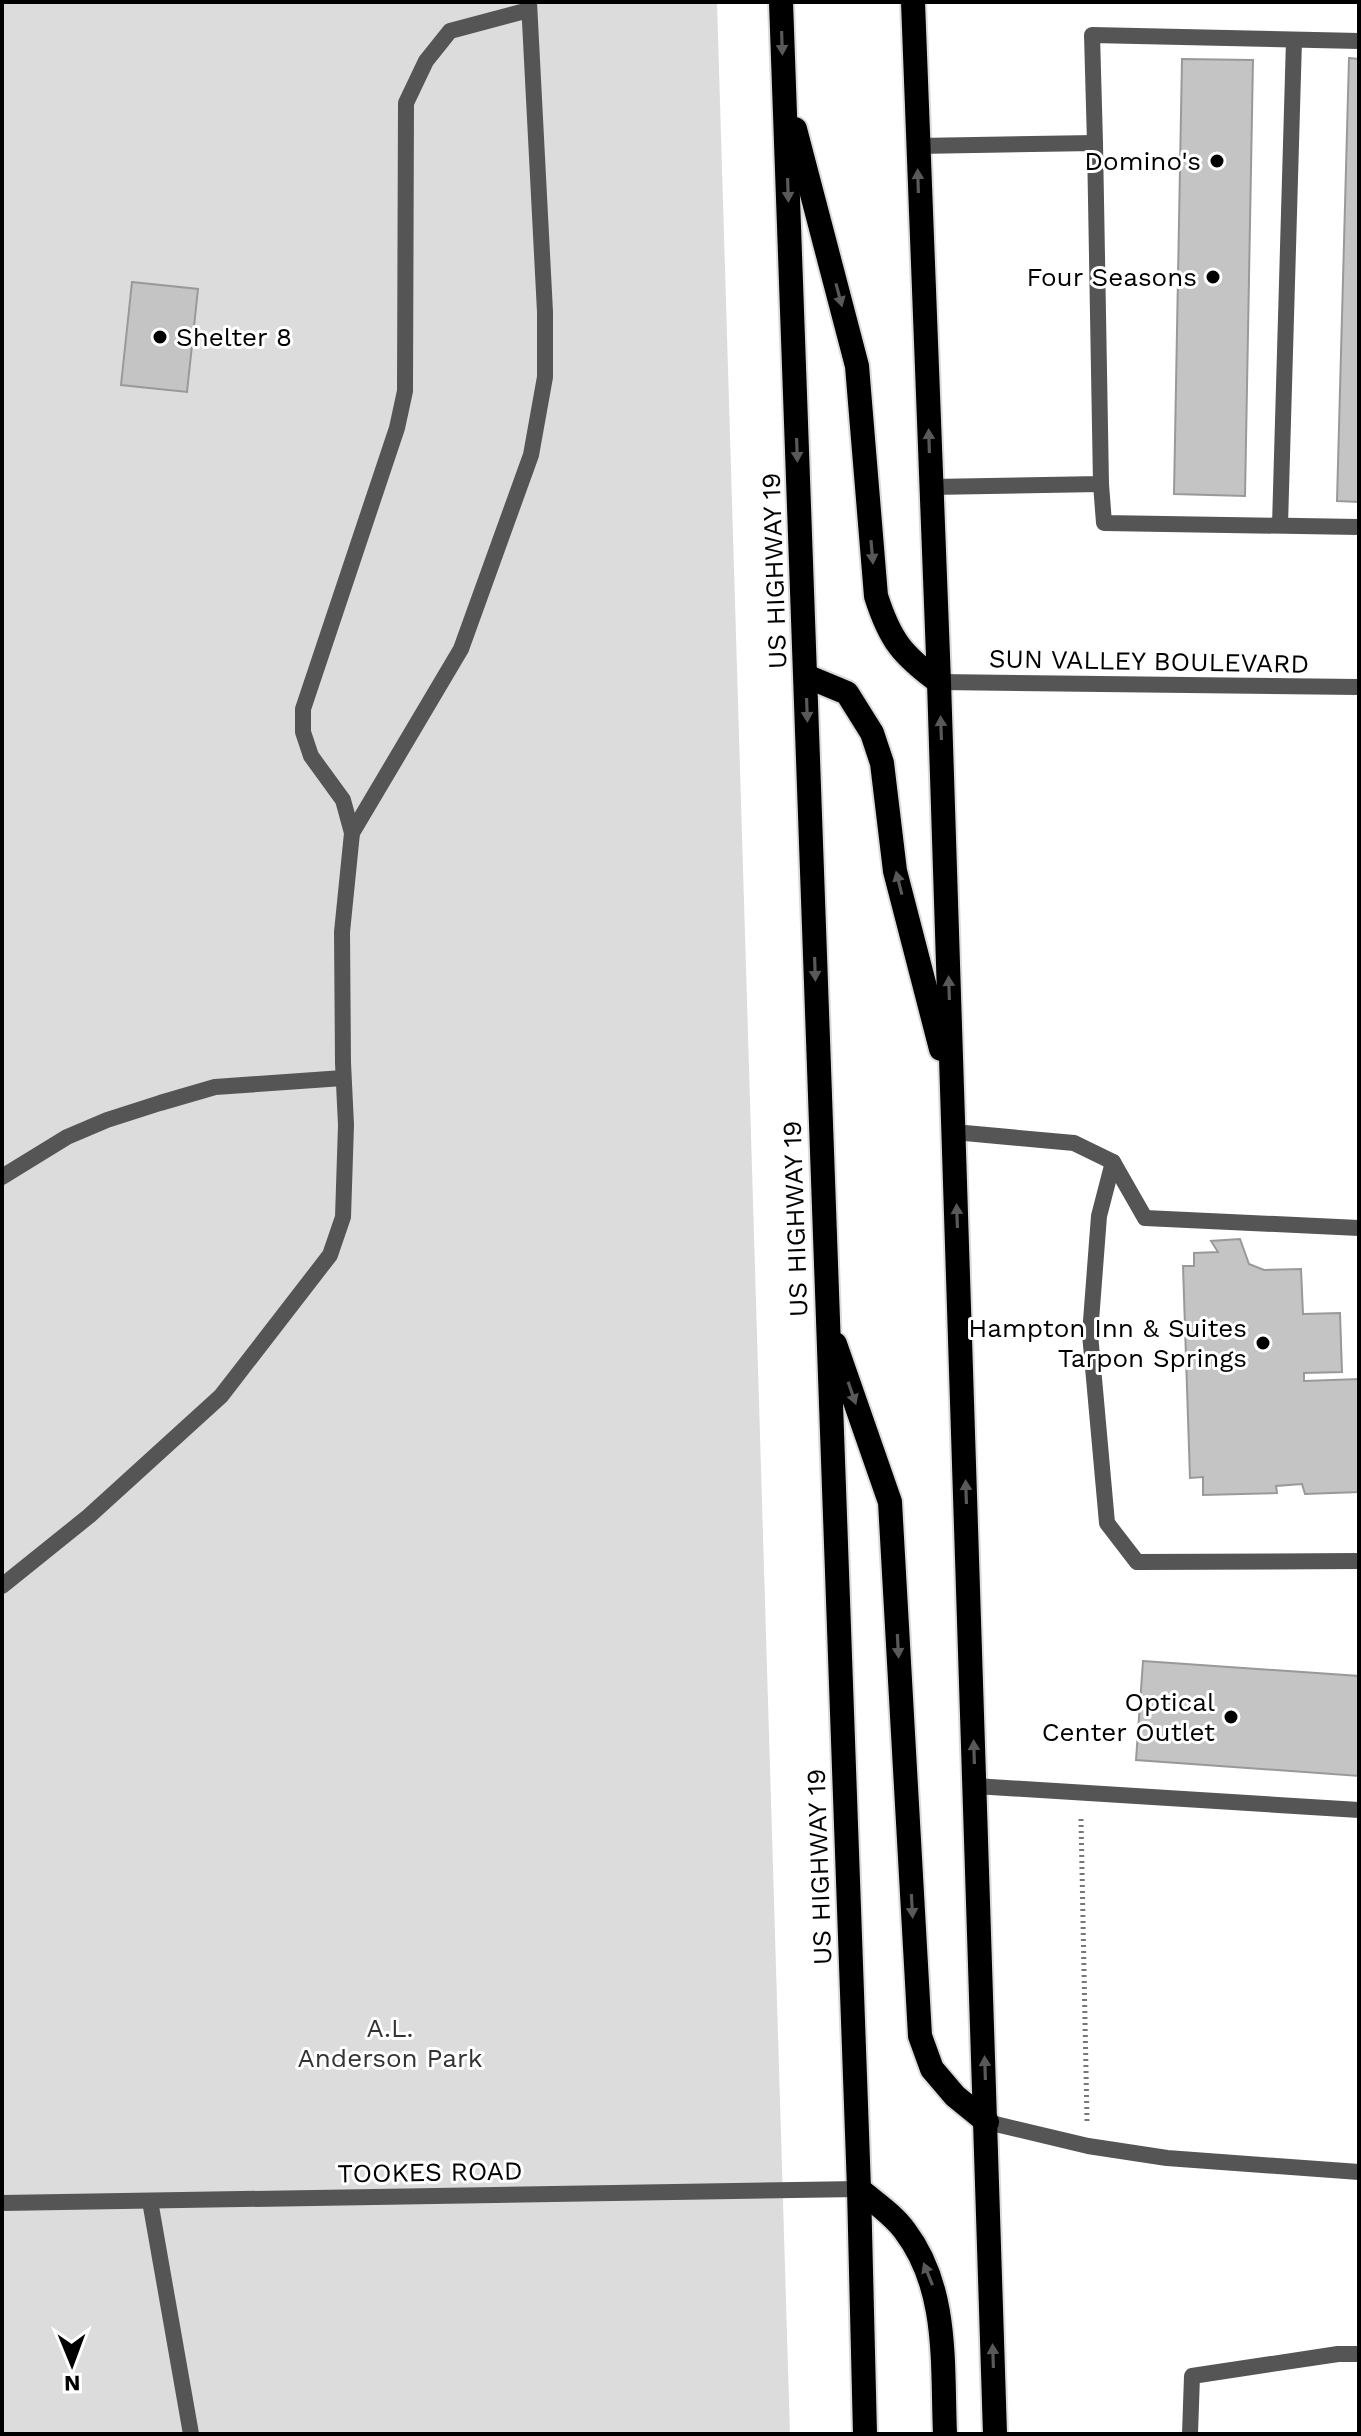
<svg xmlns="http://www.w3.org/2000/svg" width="1361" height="2436" viewBox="0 0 1361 2436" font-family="'Work Sans',sans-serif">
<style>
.green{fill:#dcdcdc}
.building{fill:#c4c4c4;stroke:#999;stroke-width:2}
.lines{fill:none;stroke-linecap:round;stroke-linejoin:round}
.highway-casing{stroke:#dbdbdb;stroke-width:28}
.path{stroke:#777;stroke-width:5;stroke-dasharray:2 4;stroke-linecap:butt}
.lane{stroke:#555;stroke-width:16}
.street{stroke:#555;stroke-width:16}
.highway{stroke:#000;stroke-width:24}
.oneway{fill:#595959}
.poi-dot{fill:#000;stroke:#fff;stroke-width:3}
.labels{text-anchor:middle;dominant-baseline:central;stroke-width:6;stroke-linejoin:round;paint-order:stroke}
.poi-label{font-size:26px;fill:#000;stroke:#fff;text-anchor:end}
.street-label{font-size:26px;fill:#000;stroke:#fff}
.park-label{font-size:26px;fill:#333;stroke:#fff}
</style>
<rect width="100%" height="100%" fill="#fff"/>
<path class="green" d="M 2,2 L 717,2 L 790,2434 L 2,2434 Z"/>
<g class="building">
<path d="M 1349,58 L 1359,59 L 1359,502 L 1337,501 Z"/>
<path d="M 1182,59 L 1253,60 L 1245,496 L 1174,494 Z"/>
<path d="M 132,282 L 198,289 L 187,392 L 121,385 Z"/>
<path d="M 1240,1239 L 1249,1264 L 1264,1270 L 1301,1269 L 1303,1314 L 1340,1313 L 1342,1372 L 1304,1373 L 1304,1381 L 1359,1379 L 1359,1492 L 1305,1494 L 1302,1484 L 1276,1486 L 1277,1493 L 1203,1495 L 1203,1477 L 1190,1478 L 1183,1266 L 1194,1266 L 1194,1253 L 1218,1252 L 1211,1241 Z"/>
<path d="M 1143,1661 L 1359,1676 L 1359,1776 L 1136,1760 Z"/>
</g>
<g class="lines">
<g class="highway-casing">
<g id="highway">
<path d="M 781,2 L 859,2189 L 865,2434"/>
<path d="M 913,2 L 939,682 L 995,2434"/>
<path d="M 795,129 L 857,366 L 876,596 C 890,640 902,655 939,682"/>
<path d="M 806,676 L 847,693 L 872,733 L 882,763 L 895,871 L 941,1049"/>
<path d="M 835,1344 L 890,1502 L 920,2036 L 932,2069 L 955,2096 L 987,2122"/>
<path d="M 859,2189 C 874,2202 894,2215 905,2231 C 949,2289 942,2365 945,2434"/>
</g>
</g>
<path class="path" d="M 1081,1819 L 1087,2121"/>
<g class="lane">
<path d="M 1095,143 L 1092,35 L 1359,41"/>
<path d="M 917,146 L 1095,143 L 1101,484 L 931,487"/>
<path d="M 1101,484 L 1104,523 L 1359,527"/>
<path d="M 1280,525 L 1294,40"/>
<path d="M 352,833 L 461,649 L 531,455 L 545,377 L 545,312 L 529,2"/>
<path d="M 954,1132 L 1074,1143 L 1113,1162 L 1145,1218 L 1359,1228"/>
<path d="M 1113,1162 L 1099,1216 L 1090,1334 L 1107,1523 L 1137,1562 L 1359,1561"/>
<path d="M 2,1177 L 67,1137 L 107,1120 L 160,1103 L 215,1087 L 343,1078"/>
<path d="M 2,1586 L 89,1516 L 221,1396 L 330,1255 L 343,1217 L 346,1125 L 343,1063 L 342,932 L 352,833 L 343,800 L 311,756 L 303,732 L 303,709 L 397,428 L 405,391 L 406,103 L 426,61 L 450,31 L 529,10"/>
<path d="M 975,1786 L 1359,1810"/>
<path d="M 987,2122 L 1088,2146 L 1167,2158 L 1359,2172"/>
<path d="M 150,2201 L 191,2434"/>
<path d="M 1190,2434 L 1192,2376 L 1338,2354 L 1359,2354"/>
</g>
<g class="street">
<path d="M 939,682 L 1359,687"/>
<path d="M 2,2203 L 859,2189"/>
</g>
<use href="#highway" class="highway"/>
</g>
<defs><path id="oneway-solid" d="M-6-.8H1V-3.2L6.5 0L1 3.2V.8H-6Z" transform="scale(2)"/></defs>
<g class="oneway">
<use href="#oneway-solid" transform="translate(782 43) rotate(88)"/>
<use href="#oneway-solid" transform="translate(918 181) rotate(-92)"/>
<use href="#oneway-solid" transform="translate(788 190) rotate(88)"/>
<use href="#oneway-solid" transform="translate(839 295) rotate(75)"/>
<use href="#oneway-solid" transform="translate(929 441) rotate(-92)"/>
<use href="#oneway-solid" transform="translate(797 450) rotate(88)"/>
<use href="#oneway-solid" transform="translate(872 552) rotate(85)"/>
<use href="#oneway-solid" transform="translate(807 710) rotate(88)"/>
<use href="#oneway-solid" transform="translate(941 728) rotate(-92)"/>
<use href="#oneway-solid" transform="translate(899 883) rotate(-104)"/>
<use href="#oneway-solid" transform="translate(815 969) rotate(88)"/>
<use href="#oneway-solid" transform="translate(949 988) rotate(-92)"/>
<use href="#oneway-solid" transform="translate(957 1216) rotate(-92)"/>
<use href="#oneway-solid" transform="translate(852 1393) rotate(71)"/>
<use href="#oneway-solid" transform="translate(966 1492) rotate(-92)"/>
<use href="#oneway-solid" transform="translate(898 1646) rotate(87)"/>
<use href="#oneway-solid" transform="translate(974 1752) rotate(-92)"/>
<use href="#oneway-solid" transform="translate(912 1906) rotate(87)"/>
<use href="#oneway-solid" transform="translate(985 2068) rotate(-92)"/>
<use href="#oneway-solid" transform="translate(928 2274) rotate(-112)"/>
<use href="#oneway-solid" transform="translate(993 2356) rotate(-92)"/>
</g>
<g class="poi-dot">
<circle cx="1217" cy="161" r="8"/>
<circle cx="1213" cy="277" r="8"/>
<circle cx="160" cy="337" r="8"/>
<circle cx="1263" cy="1343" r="8"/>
<circle cx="1231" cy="1717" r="8"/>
</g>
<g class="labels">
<g class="poi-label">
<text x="1201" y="161">Domino's</text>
<text x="1197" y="277">Four Seasons</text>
<text x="176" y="337" text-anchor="start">Shelter 8</text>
<text x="1247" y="1328">Hampton Inn &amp; Suites<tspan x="1247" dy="30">Tarpon Springs</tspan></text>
<text x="1215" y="1702">Optical<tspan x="1215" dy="30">Center Outlet</tspan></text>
</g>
<g class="street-label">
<text transform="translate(774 571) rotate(-92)">US HIGHWAY 19</text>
<text transform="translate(1149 661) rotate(1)">SUN VALLEY BOULEVARD</text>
<text transform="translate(795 1219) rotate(-92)">US HIGHWAY 19</text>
<text transform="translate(819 1867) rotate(-92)">US HIGHWAY 19</text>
<text transform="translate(430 2172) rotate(-1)">TOOKES ROAD</text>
</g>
<g class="park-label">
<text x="390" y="2028">A.L.<tspan x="390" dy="30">Anderson Park</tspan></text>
</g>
</g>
<rect width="1361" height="2436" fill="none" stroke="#000000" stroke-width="8"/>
<g transform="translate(72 2364) rotate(179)" stroke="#ffffff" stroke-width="6" paint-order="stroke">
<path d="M0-6L14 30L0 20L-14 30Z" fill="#000000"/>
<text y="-12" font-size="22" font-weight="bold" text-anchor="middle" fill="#000000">N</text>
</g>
</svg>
